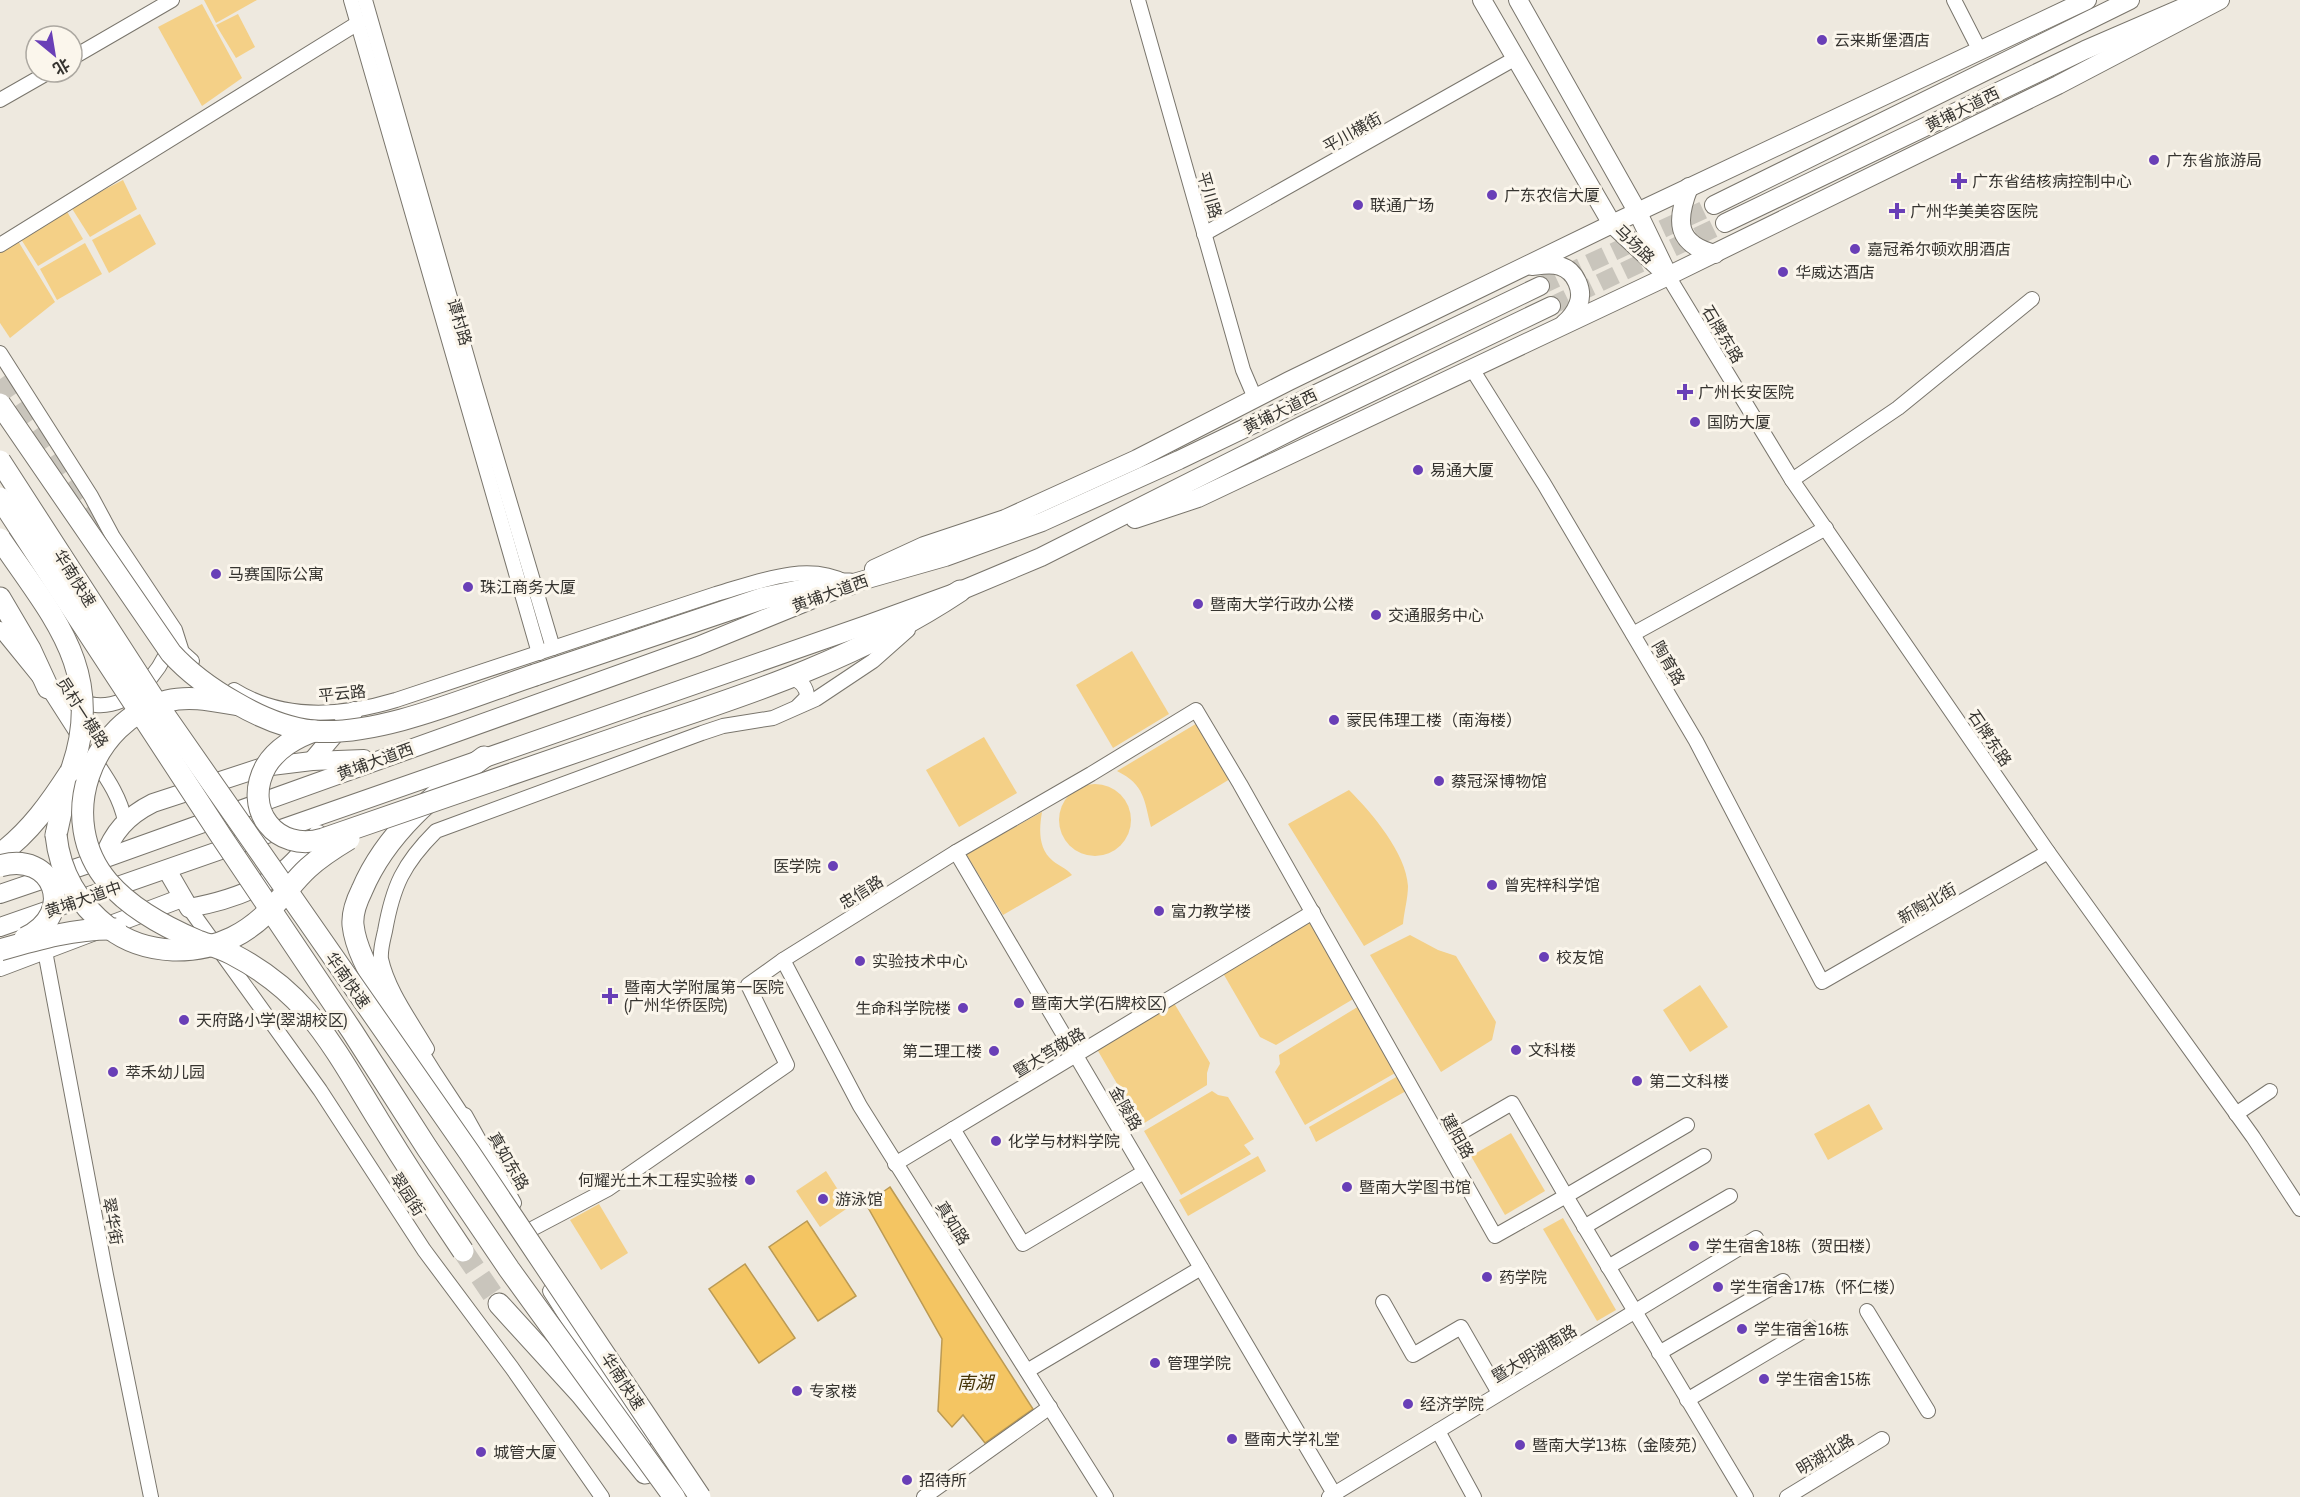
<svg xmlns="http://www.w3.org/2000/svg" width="2300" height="1497" viewBox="0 0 2300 1497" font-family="'Asap Condensed','Noto Sans SC',sans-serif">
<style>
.green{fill:#f4d087}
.water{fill:#f4c562;stroke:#bb9a53;stroke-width:1.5}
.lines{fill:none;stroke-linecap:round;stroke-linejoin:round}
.major-tunnel{stroke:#c9c5bc;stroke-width:18;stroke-dasharray:18 9;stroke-linecap:butt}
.highway-tunnel{stroke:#c9c5bc;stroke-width:21;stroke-dasharray:21 10;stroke-linecap:butt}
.minor-casing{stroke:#79756c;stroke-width:16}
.major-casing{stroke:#79756c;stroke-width:20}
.highway-casing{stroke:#79756c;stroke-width:23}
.minor{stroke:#fff;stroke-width:14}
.major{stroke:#fff;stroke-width:18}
.highway{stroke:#fff;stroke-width:21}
.highway-bridge-casing{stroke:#79756c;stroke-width:23;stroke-linecap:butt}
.highway-bridge{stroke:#fff;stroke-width:21}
.poi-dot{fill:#693fb7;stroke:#fbf6ec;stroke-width:2}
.labels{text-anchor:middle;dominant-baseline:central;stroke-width:6;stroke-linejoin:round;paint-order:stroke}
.poi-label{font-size:16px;fill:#363430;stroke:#fbf6ec;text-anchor:start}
.street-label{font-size:16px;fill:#363430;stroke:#fbf6ec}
.water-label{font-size:18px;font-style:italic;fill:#463407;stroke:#fbf6ec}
</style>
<rect width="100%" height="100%" fill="#eee9df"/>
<g class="green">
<path d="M 204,0 L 257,0 L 216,23 Z"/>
<path d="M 202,4 L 242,78 L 202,106 L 158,27 Z"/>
<path d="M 238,14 L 255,47 L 236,58 L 216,25 Z"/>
<path d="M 123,180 L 137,209 L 90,237 L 71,207 Z"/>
<path d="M 65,208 L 83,239 L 38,266 L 19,236 Z"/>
<path d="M 140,214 L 156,244 L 109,273 L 92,240 Z"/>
<path d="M 15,236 L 55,302 L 10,338 L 0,323 L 0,246 Z"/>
<path d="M 85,243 L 102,274 L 57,300 L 40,269 Z"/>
<path d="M 1132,651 L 1169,714 L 1113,748 L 1076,685 Z"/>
<path d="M 1199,722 L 1230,779 L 1151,827 C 1144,800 1145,785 1117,771 Z"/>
<path d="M 984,737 L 1017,793 L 959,827 L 926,770 Z"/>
<circle cx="1095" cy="820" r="36"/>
<path d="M 1349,790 C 1372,813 1406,853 1408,886 C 1408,898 1404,912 1403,924 L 1364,946 L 1288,824 Z"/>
<path d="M 1042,812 C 1039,829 1038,849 1053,861 C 1059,866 1066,868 1072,875 L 1003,915 L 966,854 Z"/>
<path d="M 1313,912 L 1360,995 L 1276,1045 L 1260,1037 L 1220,968 Z"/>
<path d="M 1410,935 L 1438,950 L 1456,956 L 1496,1022 L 1492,1040 L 1441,1072 L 1370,955 Z"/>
<path d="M 1700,985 L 1728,1027 L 1690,1052 L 1663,1010 Z"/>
<path d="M 1171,998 L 1210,1063 L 1207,1073 L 1207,1085 L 1141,1125 L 1094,1044 Z"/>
<path d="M 1364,1003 L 1402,1069 L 1305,1125 L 1275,1072 L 1280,1064 L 1279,1055 Z"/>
<path d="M 1398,1076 L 1406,1091 L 1316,1142 L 1309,1127 Z"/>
<path d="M 1212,1091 L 1218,1095 L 1228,1097 L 1254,1139 L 1244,1145 L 1251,1154 L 1181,1195 L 1144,1131 Z"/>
<path d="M 1869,1104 L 1883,1129 L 1828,1160 L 1814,1134 Z"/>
<path d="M 1511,1133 L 1545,1191 L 1505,1215 L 1471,1156 Z"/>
<path d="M 1258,1156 L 1266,1171 L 1188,1216 L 1179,1200 Z"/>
<path d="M 826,1171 L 849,1207 L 820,1227 L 796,1191 Z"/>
<path d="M 599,1204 L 628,1253 L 601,1270 L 570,1220 Z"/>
<path d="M 1563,1218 L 1616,1310 L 1597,1321 L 1543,1229 Z"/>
</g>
<g class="water">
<path d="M 890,1187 L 1033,1409 L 985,1443 L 963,1415 L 952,1427 L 938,1411 L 942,1339 L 866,1204 Z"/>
<path d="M 807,1221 L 856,1296 L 818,1321 L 769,1247 Z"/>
<path d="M 745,1264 L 795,1338 L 759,1363 L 709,1289 Z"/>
</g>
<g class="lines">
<g class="major-tunnel">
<path d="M 1540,286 L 1714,205"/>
<path d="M 1551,306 L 1725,223"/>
</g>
<g class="highway-tunnel">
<path d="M 0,379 L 65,474 L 104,524"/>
<path d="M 463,1251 L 499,1304"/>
</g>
<g class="minor-casing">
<g id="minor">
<path d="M 351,0 L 539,653"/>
<path d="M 365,0 L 475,385 L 553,648"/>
<path d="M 1138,0 L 1243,370 L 1255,398"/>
<path d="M 1954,0 L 1979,49"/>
<path d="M 72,58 L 172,0"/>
<path d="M 0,100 L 49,72"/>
<path d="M 1204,234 L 1516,58"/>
<path d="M 0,245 L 358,23"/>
<path d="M 1668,276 L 1792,480 L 2048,852 L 2253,1137 L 2300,1209"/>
<path d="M 0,353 L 91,496 L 113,537 L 175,630 L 182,652 L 192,661"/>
<path d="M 1472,369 L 1544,484 L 1696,741 L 1822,982 L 2048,852"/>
<path d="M 1792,480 L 1898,408 L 2032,299"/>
<path d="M 0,629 L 48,688 L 80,738"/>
<path d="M 1633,634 L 1826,528"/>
<path d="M 790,677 C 799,680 807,686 807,697 L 798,706"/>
<path d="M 48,688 C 63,694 80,704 96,705 C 131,708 160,673 170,644"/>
<path d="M 234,690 C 284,721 343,716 396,700 L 716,594 C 755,583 806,561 845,582"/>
<path d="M 92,756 C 106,777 120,796 125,821"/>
<path d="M 189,908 L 320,1090 L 424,1250 L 512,1368 L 602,1497"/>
<path d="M 45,951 L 106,1275 L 151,1497"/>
<path d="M 783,960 L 860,1106 L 1106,1497"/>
<path d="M 427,1049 C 411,1021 388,991 381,959 C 380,950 383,940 385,931 C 393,886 403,864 436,831 L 702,733 L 723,726 L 773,718 L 816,699 L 873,661 L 908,630"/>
<path d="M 2236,1114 L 2270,1091"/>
<path d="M 465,1115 L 514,1203"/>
<path d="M 953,1129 L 1023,1244 L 1144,1172"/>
<path d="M 1443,1143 L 1512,1103 L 1566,1196 L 1687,1125"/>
<path d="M 895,1164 L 1313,912"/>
<path d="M 1584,1227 L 1704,1156"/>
<path d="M 530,1230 L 608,1189 L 787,1065 L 748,985 L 783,960 L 956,852"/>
<path d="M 1608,1267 L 1730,1196"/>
<path d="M 550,1291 L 644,1440"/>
<path d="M 1383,1302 L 1413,1355 L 1461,1327 L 1499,1393"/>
<path d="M 1867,1311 L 1928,1411"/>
<path d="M 1659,1353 L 1783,1281"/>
<path d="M 1027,1371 L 1201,1268"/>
<path d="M 1687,1400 L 1810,1327"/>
<path d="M 1438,1431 L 1474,1497"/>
<path d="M 924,1497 L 1050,1407"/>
<path d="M 1329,1497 L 1756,1238"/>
<path d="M 1336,1497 L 956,852 L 1091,774 L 1196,710 L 1240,784 L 1495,1236 L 1566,1196 L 1746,1497"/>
<path d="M 1787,1497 L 1882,1439"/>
</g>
</g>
<g class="major-casing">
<g id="major">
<path d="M 1482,0 L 1612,224 L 1668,276"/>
<path d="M 1518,0 L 1637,211 L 1664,267"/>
<path d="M 1689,187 C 1676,220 1675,244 1715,254"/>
<path d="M 1714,205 L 2130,0"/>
<path d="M 1725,223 L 2085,50 L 2196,2"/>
<path d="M 1532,266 C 1541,265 1551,263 1560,266 C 1576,271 1584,291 1578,305 C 1575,313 1570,319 1564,324"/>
<path d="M 1135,519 L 1198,498 L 1668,276 L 2058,85 L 2220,0"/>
<path d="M 874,569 L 924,546 L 1005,519 L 1137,459 L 1289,381 L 1612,224 L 2087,0"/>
<path d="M 312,761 L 354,711"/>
<path d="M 103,859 C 113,832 127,816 153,803 L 263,767 L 312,761 L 364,759"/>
<path d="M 167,870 L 189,908 C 222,902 256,892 283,871 C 296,861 307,846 318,834"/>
<path d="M 0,894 L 103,859 L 698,646 L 850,584 L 945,557 L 1042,522 L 1179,460 L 1540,286"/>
<path d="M 0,927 L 869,624 L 960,591 L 1041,557 L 1303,425 L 1551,306"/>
<path d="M 0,967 L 182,898"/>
</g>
</g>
<g class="highway-casing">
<g id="highway">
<path d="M 0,598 L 30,649 L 48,688"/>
<path d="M 535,675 L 764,598 L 832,584 L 850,584"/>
<path d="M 645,728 C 754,693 864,655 960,591"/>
<path d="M 56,835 L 66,789"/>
<path d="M 0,854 C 30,832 51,802 71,771"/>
<path d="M 464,1124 C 437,1084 411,1043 386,1001 C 373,978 356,952 353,925 C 352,914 357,900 362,890 C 386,833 435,793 484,757"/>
<path d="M 499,1304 L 581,1394 L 645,1473"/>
</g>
</g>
<use href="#minor" class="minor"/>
<use href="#major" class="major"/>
<use href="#highway" class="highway"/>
<g class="highway-bridge-casing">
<g id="highway-bridge">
<path d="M 0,404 L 171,653 C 190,674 211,689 236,703 C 260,717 285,728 313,731 C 379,737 472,696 535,675"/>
<path d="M 0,461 L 159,707 L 469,1152 L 700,1497"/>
<path d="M 0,498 L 221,836 L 352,1031 L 427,1148 L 509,1269 L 674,1497"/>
<path d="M 0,539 C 52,616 107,672 71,771"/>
<path d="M 239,705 C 215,701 191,695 167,701 C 90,721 55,820 108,882 C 131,909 165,927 198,941 C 209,945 221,948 232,954 C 259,968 287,989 307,1012 C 335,1045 356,1084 379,1121 C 406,1165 434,1208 463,1251"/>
<path d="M 314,731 C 296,737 276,749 266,766 C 242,809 276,853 323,839 L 645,728"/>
<path d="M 56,835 C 60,874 78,904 109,928 C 127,942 150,949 173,950 C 218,951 251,933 280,899 C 289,889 297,878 308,868 C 320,857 334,848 349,839"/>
<path d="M 0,866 C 53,850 78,913 25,938"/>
<path d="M 0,950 C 38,939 76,928 116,929"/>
</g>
</g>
<use href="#highway-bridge" class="highway-bridge"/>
</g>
<g class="poi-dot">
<circle cx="1822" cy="40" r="6"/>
<circle cx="2154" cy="160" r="6"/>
<path d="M1956 172h6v6h6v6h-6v6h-6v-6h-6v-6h6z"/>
<circle cx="1492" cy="195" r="6"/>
<circle cx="1358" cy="205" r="6"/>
<path d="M1894 202h6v6h6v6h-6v6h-6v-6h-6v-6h6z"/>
<circle cx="1855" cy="249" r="6"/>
<circle cx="1783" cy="272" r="6"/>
<path d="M1682 383h6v6h6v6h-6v6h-6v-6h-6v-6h6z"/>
<circle cx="1695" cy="422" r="6"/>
<circle cx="1418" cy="470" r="6"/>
<circle cx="216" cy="574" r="6"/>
<circle cx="468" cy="587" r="6"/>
<circle cx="1198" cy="604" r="6"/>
<circle cx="1376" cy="615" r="6"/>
<circle cx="1334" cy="720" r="6"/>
<circle cx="1439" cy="781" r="6"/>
<circle cx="833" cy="866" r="6"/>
<circle cx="1492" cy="885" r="6"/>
<circle cx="1159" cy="911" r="6"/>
<circle cx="1544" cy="957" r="6"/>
<circle cx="860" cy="961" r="6"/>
<path d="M607 987h6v6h6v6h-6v6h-6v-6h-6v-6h6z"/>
<circle cx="1019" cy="1003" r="6"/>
<circle cx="963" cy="1008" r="6"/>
<circle cx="184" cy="1020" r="6"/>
<circle cx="1516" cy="1050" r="6"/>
<circle cx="994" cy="1051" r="6"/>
<circle cx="113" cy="1072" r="6"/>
<circle cx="1637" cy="1081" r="6"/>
<circle cx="996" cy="1141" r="6"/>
<circle cx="750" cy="1180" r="6"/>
<circle cx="1347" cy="1187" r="6"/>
<circle cx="823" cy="1199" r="6"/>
<circle cx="1694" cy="1246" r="6"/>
<circle cx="1487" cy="1277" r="6"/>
<circle cx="1718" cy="1287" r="6"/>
<circle cx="1742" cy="1329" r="6"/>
<circle cx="1155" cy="1363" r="6"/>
<circle cx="1764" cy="1379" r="6"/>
<circle cx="797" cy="1391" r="6"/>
<circle cx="1408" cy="1404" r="6"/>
<circle cx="1232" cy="1439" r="6"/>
<circle cx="1520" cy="1445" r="6"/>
<circle cx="481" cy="1452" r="6"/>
<circle cx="907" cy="1480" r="6"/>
</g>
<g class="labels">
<g class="poi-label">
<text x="1834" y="40">云来斯堡酒店</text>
<text x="2166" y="160">广东省旅游局</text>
<text x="1972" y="181">广东省结核病控制中心</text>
<text x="1504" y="195">广东农信大厦</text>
<text x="1370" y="205">联通广场</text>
<text x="1910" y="211">广州华美美容医院</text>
<text x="1867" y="249">嘉冠希尔顿欢朋酒店</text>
<text x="1795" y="272">华威达酒店</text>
<text x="1698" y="392">广州长安医院</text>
<text x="1707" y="422">国防大厦</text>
<text x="1430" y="470">易通大厦</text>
<text x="228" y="574">马赛国际公寓</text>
<text x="480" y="587">珠江商务大厦</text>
<text x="1210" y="604">暨南大学行政办公楼</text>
<text x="1388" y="615">交通服务中心</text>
<text x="1346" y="720">蒙民伟理工楼（南海楼）</text>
<text x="1451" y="781">蔡冠深博物馆</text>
<text x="821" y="866" text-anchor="end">医学院</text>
<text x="1504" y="885">曾宪梓科学馆</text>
<text x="1171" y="911">富力教学楼</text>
<text x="1556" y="957">校友馆</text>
<text x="872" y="961">实验技术中心</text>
<text x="624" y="987">暨南大学附属第一医院<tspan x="624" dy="18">(广州华侨医院)</tspan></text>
<text x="1031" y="1003">暨南大学(石牌校区)</text>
<text x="951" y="1008" text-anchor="end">生命科学院楼</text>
<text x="196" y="1020">天府路小学(翠湖校区)</text>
<text x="1528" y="1050">文科楼</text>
<text x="982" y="1051" text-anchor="end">第二理工楼</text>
<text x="125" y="1072">萃禾幼儿园</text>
<text x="1649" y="1081">第二文科楼</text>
<text x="1008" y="1141">化学与材料学院</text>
<text x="738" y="1180" text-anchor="end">何耀光土木工程实验楼</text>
<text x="1359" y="1187">暨南大学图书馆</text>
<text x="835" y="1199">游泳馆</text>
<text x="1706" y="1246">学生宿舍18栋（贺田楼）</text>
<text x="1499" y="1277">药学院</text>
<text x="1730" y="1287">学生宿舍17栋（怀仁楼）</text>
<text x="1754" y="1329">学生宿舍16栋</text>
<text x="1167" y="1363">管理学院</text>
<text x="1776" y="1379">学生宿舍15栋</text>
<text x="809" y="1391">专家楼</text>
<text x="1420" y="1404">经济学院</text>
<text x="1244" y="1439">暨南大学礼堂</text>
<text x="1532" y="1445">暨南大学13栋（金陵苑）</text>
<text x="493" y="1452">城管大厦</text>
<text x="919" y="1480">招待所</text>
</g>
<g class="street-label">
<text transform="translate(1962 109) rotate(-26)">黄埔大道西</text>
<text transform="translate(1352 132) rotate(-29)">平川横街</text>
<text transform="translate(1210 195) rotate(74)">平川路</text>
<text transform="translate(1635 244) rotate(44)">马场路</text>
<text transform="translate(460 322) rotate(74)">谭村路</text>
<text transform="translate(1723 334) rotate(59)">石牌东路</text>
<text transform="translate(1280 411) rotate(-26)">黄埔大道西</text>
<text transform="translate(75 578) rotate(58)">华南快速</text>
<text transform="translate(830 593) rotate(-20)">黄埔大道西</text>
<text transform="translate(1669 663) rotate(60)">陶育路</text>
<text transform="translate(342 693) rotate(-6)">平云路</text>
<text transform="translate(83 712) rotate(57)">员村一横路</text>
<text transform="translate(1990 738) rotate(56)">石牌东路</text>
<text transform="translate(375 761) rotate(-20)">黄埔大道西</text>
<text transform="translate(861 892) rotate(-32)">忠信路</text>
<text transform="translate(83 899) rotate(-19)">黄埔大道中</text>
<text transform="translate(1927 903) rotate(-30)">新陶北街</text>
<text transform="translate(348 980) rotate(55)">华南快速</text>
<text transform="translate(1049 1052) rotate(-31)">暨大笃敬路</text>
<text transform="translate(1126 1108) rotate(60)">金陵路</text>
<text transform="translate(1458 1136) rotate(61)">建阳路</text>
<text transform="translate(509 1161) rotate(60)">真如东路</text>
<text transform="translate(408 1194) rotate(57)">翠园街</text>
<text transform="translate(113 1221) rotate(80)">翠华街</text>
<text transform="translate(953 1223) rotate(58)">真如路</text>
<text transform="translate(1534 1353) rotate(-31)">暨大明湖南路</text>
<text transform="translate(623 1381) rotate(57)">华南快速</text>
<text transform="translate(1825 1454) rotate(-31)">明湖北路</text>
</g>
<g class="water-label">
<text x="975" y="1382">南湖</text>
</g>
</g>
<g transform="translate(54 54) rotate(150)"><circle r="28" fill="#fbf6ec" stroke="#aca8a1" stroke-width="1.5"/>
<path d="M0-4.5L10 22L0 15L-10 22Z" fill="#693fb7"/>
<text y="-9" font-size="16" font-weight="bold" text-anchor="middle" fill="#363430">北</text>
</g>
</svg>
